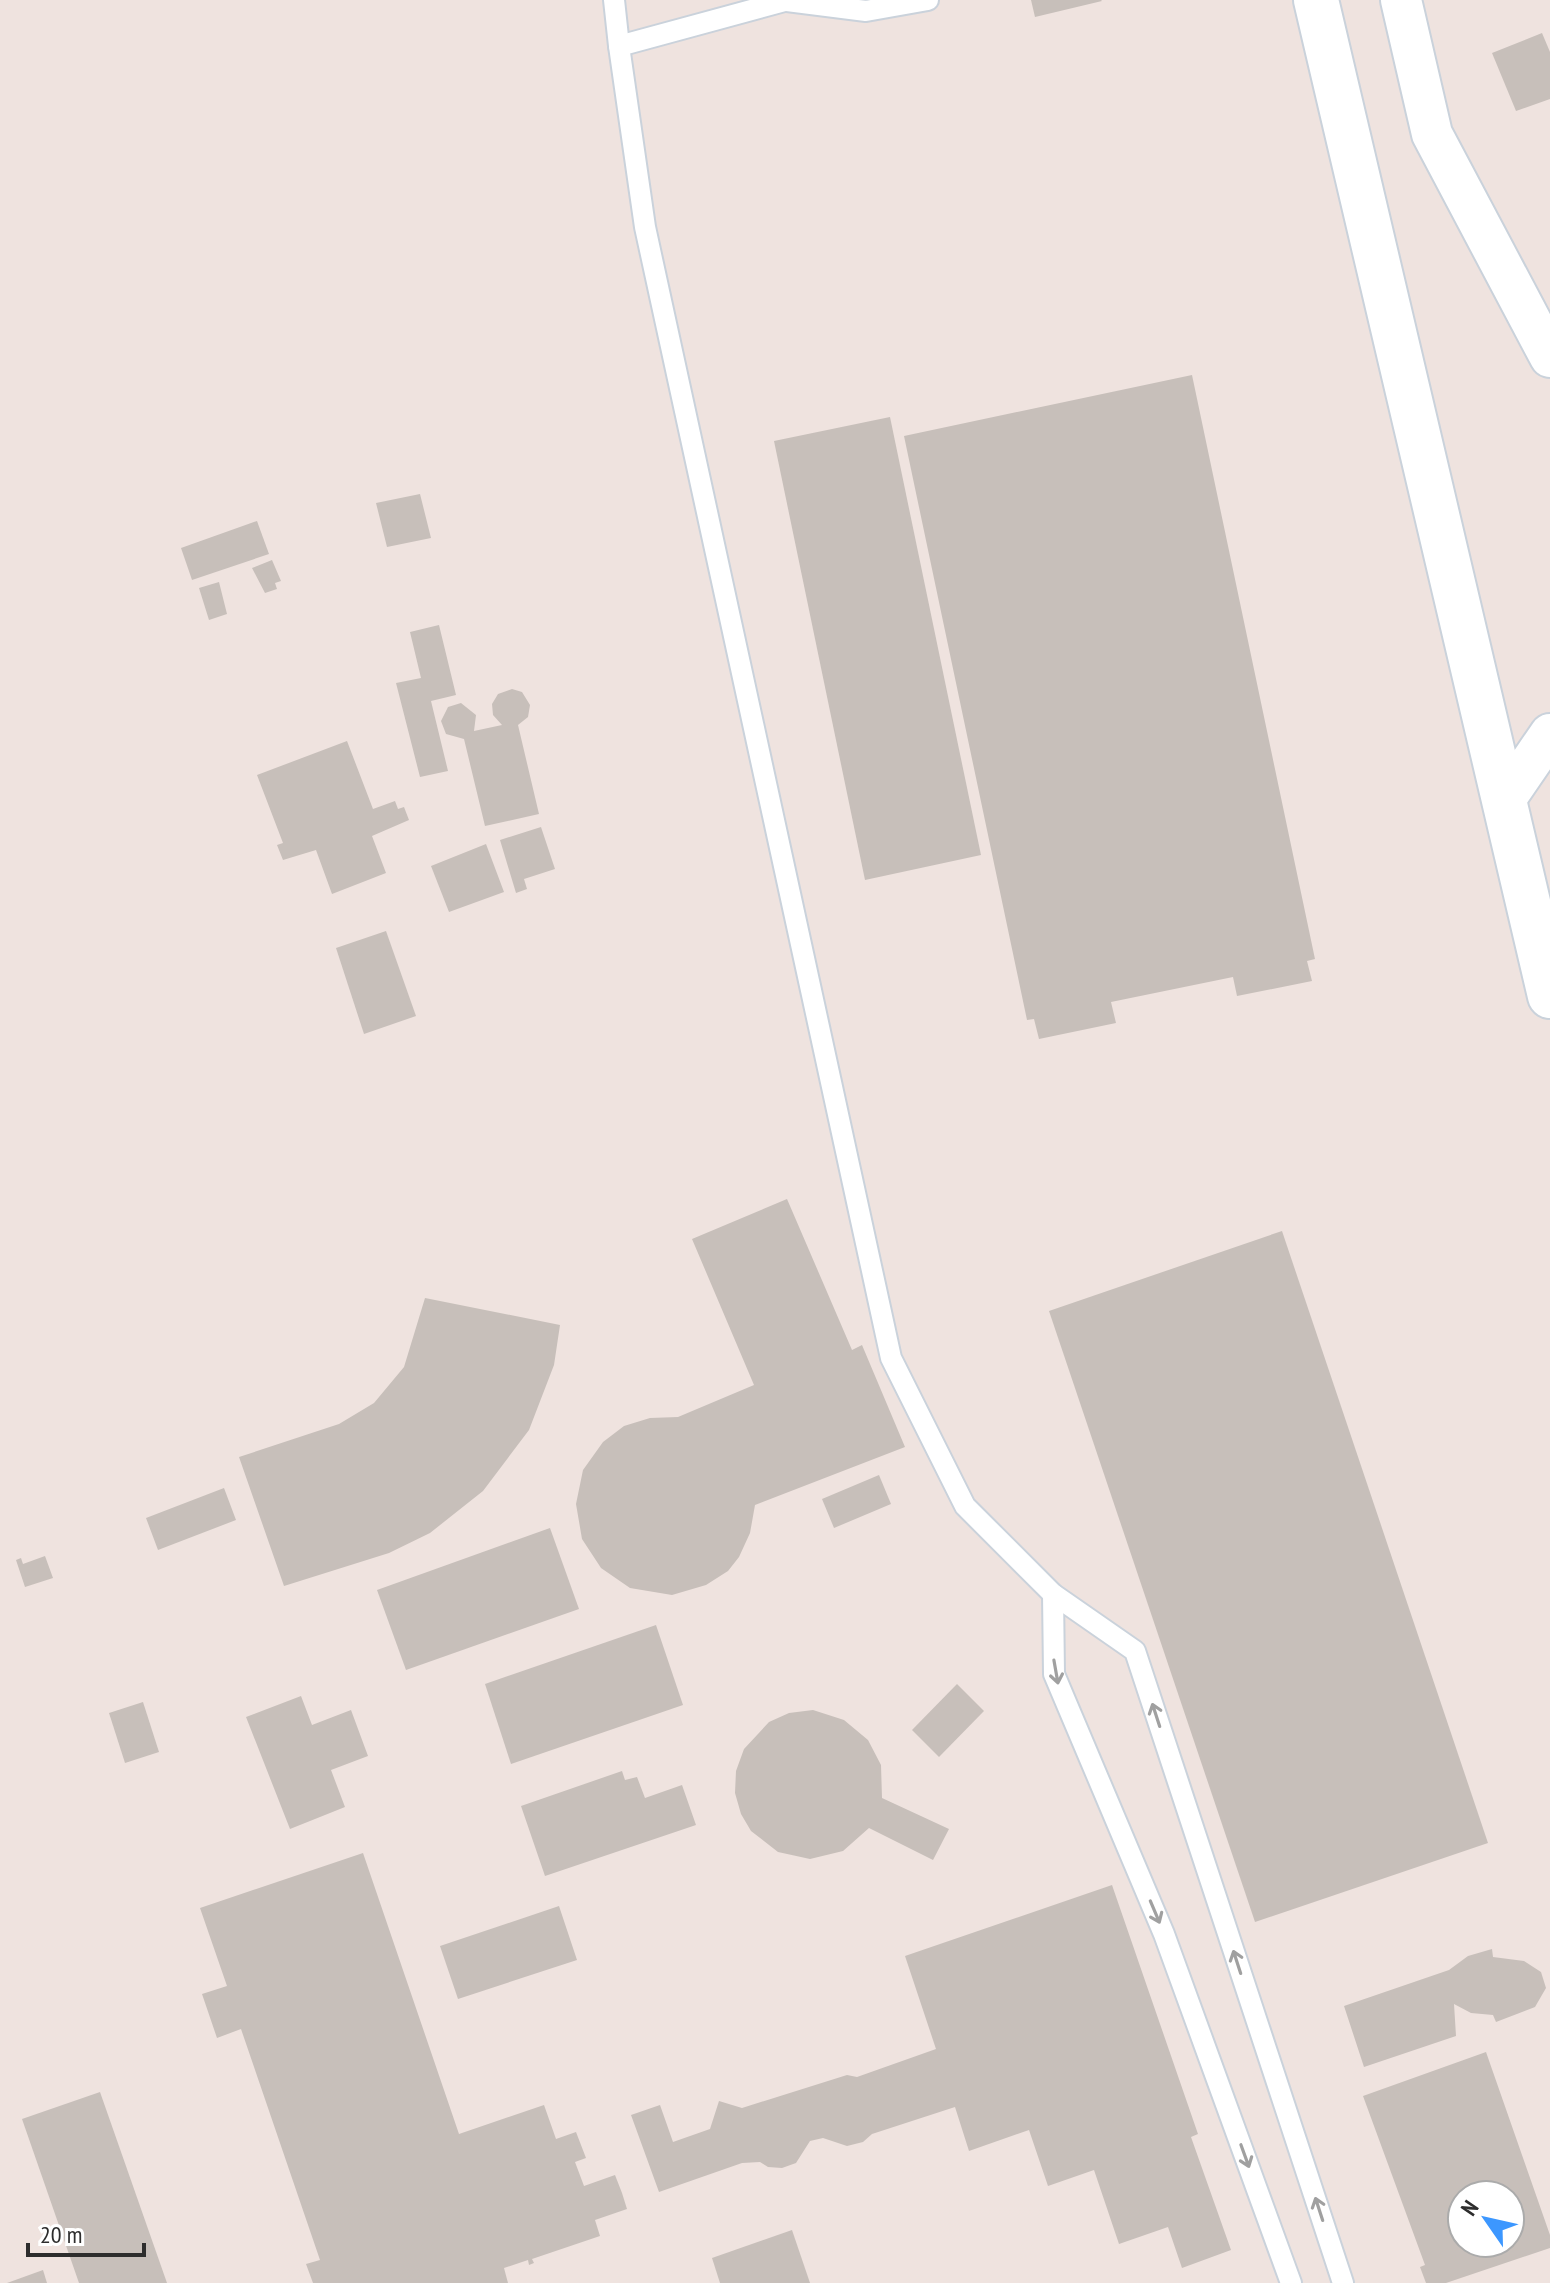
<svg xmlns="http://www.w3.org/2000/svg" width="1550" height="2283" viewBox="0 0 1550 2283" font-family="'PT Sans Narrow',sans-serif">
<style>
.building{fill:#c7bfba;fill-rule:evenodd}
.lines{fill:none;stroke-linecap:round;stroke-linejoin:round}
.lane-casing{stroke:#cad2db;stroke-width:24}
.street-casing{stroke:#cad2db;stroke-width:44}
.secondary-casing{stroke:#cad2db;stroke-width:48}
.lane{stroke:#fff;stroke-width:20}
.street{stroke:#fff;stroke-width:40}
.secondary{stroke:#fff;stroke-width:44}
.oneway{stroke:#a0a0a0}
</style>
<rect width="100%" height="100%" fill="#efe3df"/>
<g class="building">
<path d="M 1031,0 L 1101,0 L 1102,1 L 1035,17 Z"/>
<path d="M 1542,33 L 1550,52 L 1550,99 L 1516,111 L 1492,53 Z"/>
<path d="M 1192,375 L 1315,959 L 1307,961 L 1312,981 L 1237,996 L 1233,977 L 1111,1002 L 1116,1023 L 1039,1039 L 1034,1019 L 1027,1020 L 904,436 Z"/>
<path d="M 890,417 L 981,855 L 865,880 L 774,441 Z"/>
<path d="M 420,494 L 431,538 L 387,547 L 376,503 Z"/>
<path d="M 257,521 L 269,554 L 192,580 L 181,548 Z"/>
<path d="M 272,560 L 281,581 L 275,583 L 277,589 L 265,593 L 252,568 Z"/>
<path d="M 219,582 L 227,614 L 209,620 L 199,588 Z"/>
<path d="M 439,625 L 456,695 L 431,701 L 448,771 L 420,777 L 396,683 L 421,678 L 410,632 Z"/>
<path d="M 512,689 L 522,692 L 530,705 L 528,717 L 518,725 L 539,814 L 485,826 L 464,739 L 446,734 L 441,721 L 448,707 L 461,703 L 476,715 L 474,731 L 502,725 L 493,715 L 492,704 L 498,694 Z"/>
<path d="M 347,741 L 373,809 L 395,801 L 398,809 L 404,807 L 409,820 L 372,836 L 386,873 L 332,894 L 316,850 L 283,860 L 277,845 L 283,843 L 257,775 Z"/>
<path d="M 541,827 L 555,869 L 524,879 L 527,889 L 516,893 L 500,840 Z"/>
<path d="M 486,844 L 504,892 L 449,912 L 431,866 Z"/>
<path d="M 386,931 L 416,1016 L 364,1034 L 336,948 Z"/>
<path d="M 787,1199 L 852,1350 L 862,1345 L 905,1447 L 755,1505 L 750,1533 L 739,1557 L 728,1571 L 706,1585 L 672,1595 L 630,1588 L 601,1568 L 582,1539 L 576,1504 L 583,1470 L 603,1442 L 624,1426 L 650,1418 L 678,1417 L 754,1385 L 692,1239 Z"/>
<path d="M 1282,1231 L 1488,1843 L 1255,1922 L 1049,1311 Z"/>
<path d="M 425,1298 L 560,1325 L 554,1365 L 529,1430 L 483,1491 L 430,1533 L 389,1553 L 284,1586 L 239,1457 L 339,1424 L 374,1403 L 404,1367 Z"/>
<path d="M 879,1475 L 891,1504 L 834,1528 L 822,1499 Z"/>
<path d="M 224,1488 L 236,1520 L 158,1550 L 146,1518 Z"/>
<path d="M 550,1528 L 579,1609 L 406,1670 L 377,1590 Z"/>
<path d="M 45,1556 L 53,1578 L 25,1587 L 16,1560 L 21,1558 L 23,1564 Z"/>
<path d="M 656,1625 L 683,1705 L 511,1764 L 485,1684 Z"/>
<path d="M 957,1684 L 984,1711 L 939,1757 L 912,1730 Z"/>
<path d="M 301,1696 L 312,1725 L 351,1710 L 368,1756 L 331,1770 L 345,1807 L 290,1829 L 246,1717 Z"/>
<path d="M 143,1702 L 159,1752 L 125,1763 L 109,1713 Z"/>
<path d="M 813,1710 L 844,1720 L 868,1740 L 881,1765 L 882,1798 L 949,1829 L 933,1860 L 869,1828 L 843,1851 L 810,1859 L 778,1852 L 751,1831 L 741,1814 L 735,1793 L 736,1771 L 744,1749 L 769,1722 L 789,1713 Z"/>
<path d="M 622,1771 L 625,1780 L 637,1777 L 645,1798 L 682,1785 L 696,1825 L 545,1876 L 521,1806 Z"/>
<path d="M 363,1853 L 459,2134 L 544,2105 L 556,2139 L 576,2132 L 586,2158 L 575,2162 L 584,2186 L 615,2175 L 622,2193 L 627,2209 L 595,2220 L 600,2236 L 532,2259 L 534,2263 L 529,2265 L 528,2260 L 504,2268 L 508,2283 L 313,2283 L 306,2264 L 320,2260 L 241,2029 L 217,2038 L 202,1994 L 227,1986 L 200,1908 Z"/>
<path d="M 1112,1885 L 1198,2134 L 1191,2137 L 1231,2250 L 1182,2268 L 1168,2227 L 1119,2244 L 1094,2170 L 1048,2186 L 1029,2130 L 969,2151 L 955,2107 L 872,2134 L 863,2142 L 847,2146 L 823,2138 L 810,2141 L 796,2163 L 782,2168 L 768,2167 L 760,2162 L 742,2163 L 659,2192 L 631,2115 L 660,2105 L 673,2142 L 710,2129 L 719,2101 L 742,2108 L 847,2075 L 857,2077 L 936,2049 L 905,1956 Z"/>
<path d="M 559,1906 L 577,1960 L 458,1999 L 440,1946 Z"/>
<path d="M 1492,1949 L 1493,1957 L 1524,1961 L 1541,1972 L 1546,1988 L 1535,2007 L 1496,2022 L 1493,2015 L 1471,2013 L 1454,2004 L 1456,2036 L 1364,2067 L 1344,2006 L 1449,1970 L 1468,1956 Z"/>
<path d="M 1486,2052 L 1550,2235 L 1550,2248 L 1446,2283 L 1426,2283 L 1420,2267 L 1425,2265 L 1363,2096 ZM 1462,2195 L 1510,2195 L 1510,2243 L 1462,2243 Z"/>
<path d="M 100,2092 L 167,2283 L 79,2283 L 22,2119 Z"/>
<path d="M 792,2230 L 810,2283 L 720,2283 L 712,2258 Z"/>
<path d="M 43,2270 L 47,2283 L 7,2283 Z"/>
</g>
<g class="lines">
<g class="lane-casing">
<g id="lane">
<path d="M 614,0 L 619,46"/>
<path d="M 788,0 L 619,46 L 645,227 L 891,1358 L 965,1506 L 1053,1594 L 1135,1651 L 1343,2283"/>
<path d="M 787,1 L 866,11 L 928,0"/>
<path d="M 1053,1594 L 1054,1674 L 1164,1934 L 1291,2283"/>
</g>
</g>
<g class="street-casing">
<g id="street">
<path d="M 1401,0 L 1432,134 L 1550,357"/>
<path d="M 1504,801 L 1550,734"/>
</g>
</g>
<g class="secondary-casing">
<path id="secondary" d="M 1316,0 L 1550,996"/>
</g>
<use href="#lane" class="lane"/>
<use href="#street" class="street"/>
<use href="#secondary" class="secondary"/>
</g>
<defs><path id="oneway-shaft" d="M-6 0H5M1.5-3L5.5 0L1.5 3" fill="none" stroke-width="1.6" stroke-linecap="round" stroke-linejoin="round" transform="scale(2)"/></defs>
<g class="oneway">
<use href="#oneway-shaft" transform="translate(1056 1672) rotate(80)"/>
<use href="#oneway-shaft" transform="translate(1156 1715) rotate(-108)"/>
<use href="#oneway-shaft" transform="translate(1155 1912) rotate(67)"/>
<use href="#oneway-shaft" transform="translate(1237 1962) rotate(-108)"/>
<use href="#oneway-shaft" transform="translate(1245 2156) rotate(70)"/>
<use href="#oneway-shaft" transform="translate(1319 2209) rotate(-108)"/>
</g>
<g transform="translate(1486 2219) rotate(304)"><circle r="38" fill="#ffffff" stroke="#ababab" stroke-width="2"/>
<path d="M0-6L14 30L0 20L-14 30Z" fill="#3c97ff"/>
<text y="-12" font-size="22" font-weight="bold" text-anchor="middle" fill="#2d2d2d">N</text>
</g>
<path d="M28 2243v12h116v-12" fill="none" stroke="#2d2d2d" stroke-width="4"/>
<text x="40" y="2243" font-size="24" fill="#2d2d2d" stroke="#ffffff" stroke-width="6" paint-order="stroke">20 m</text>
</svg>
